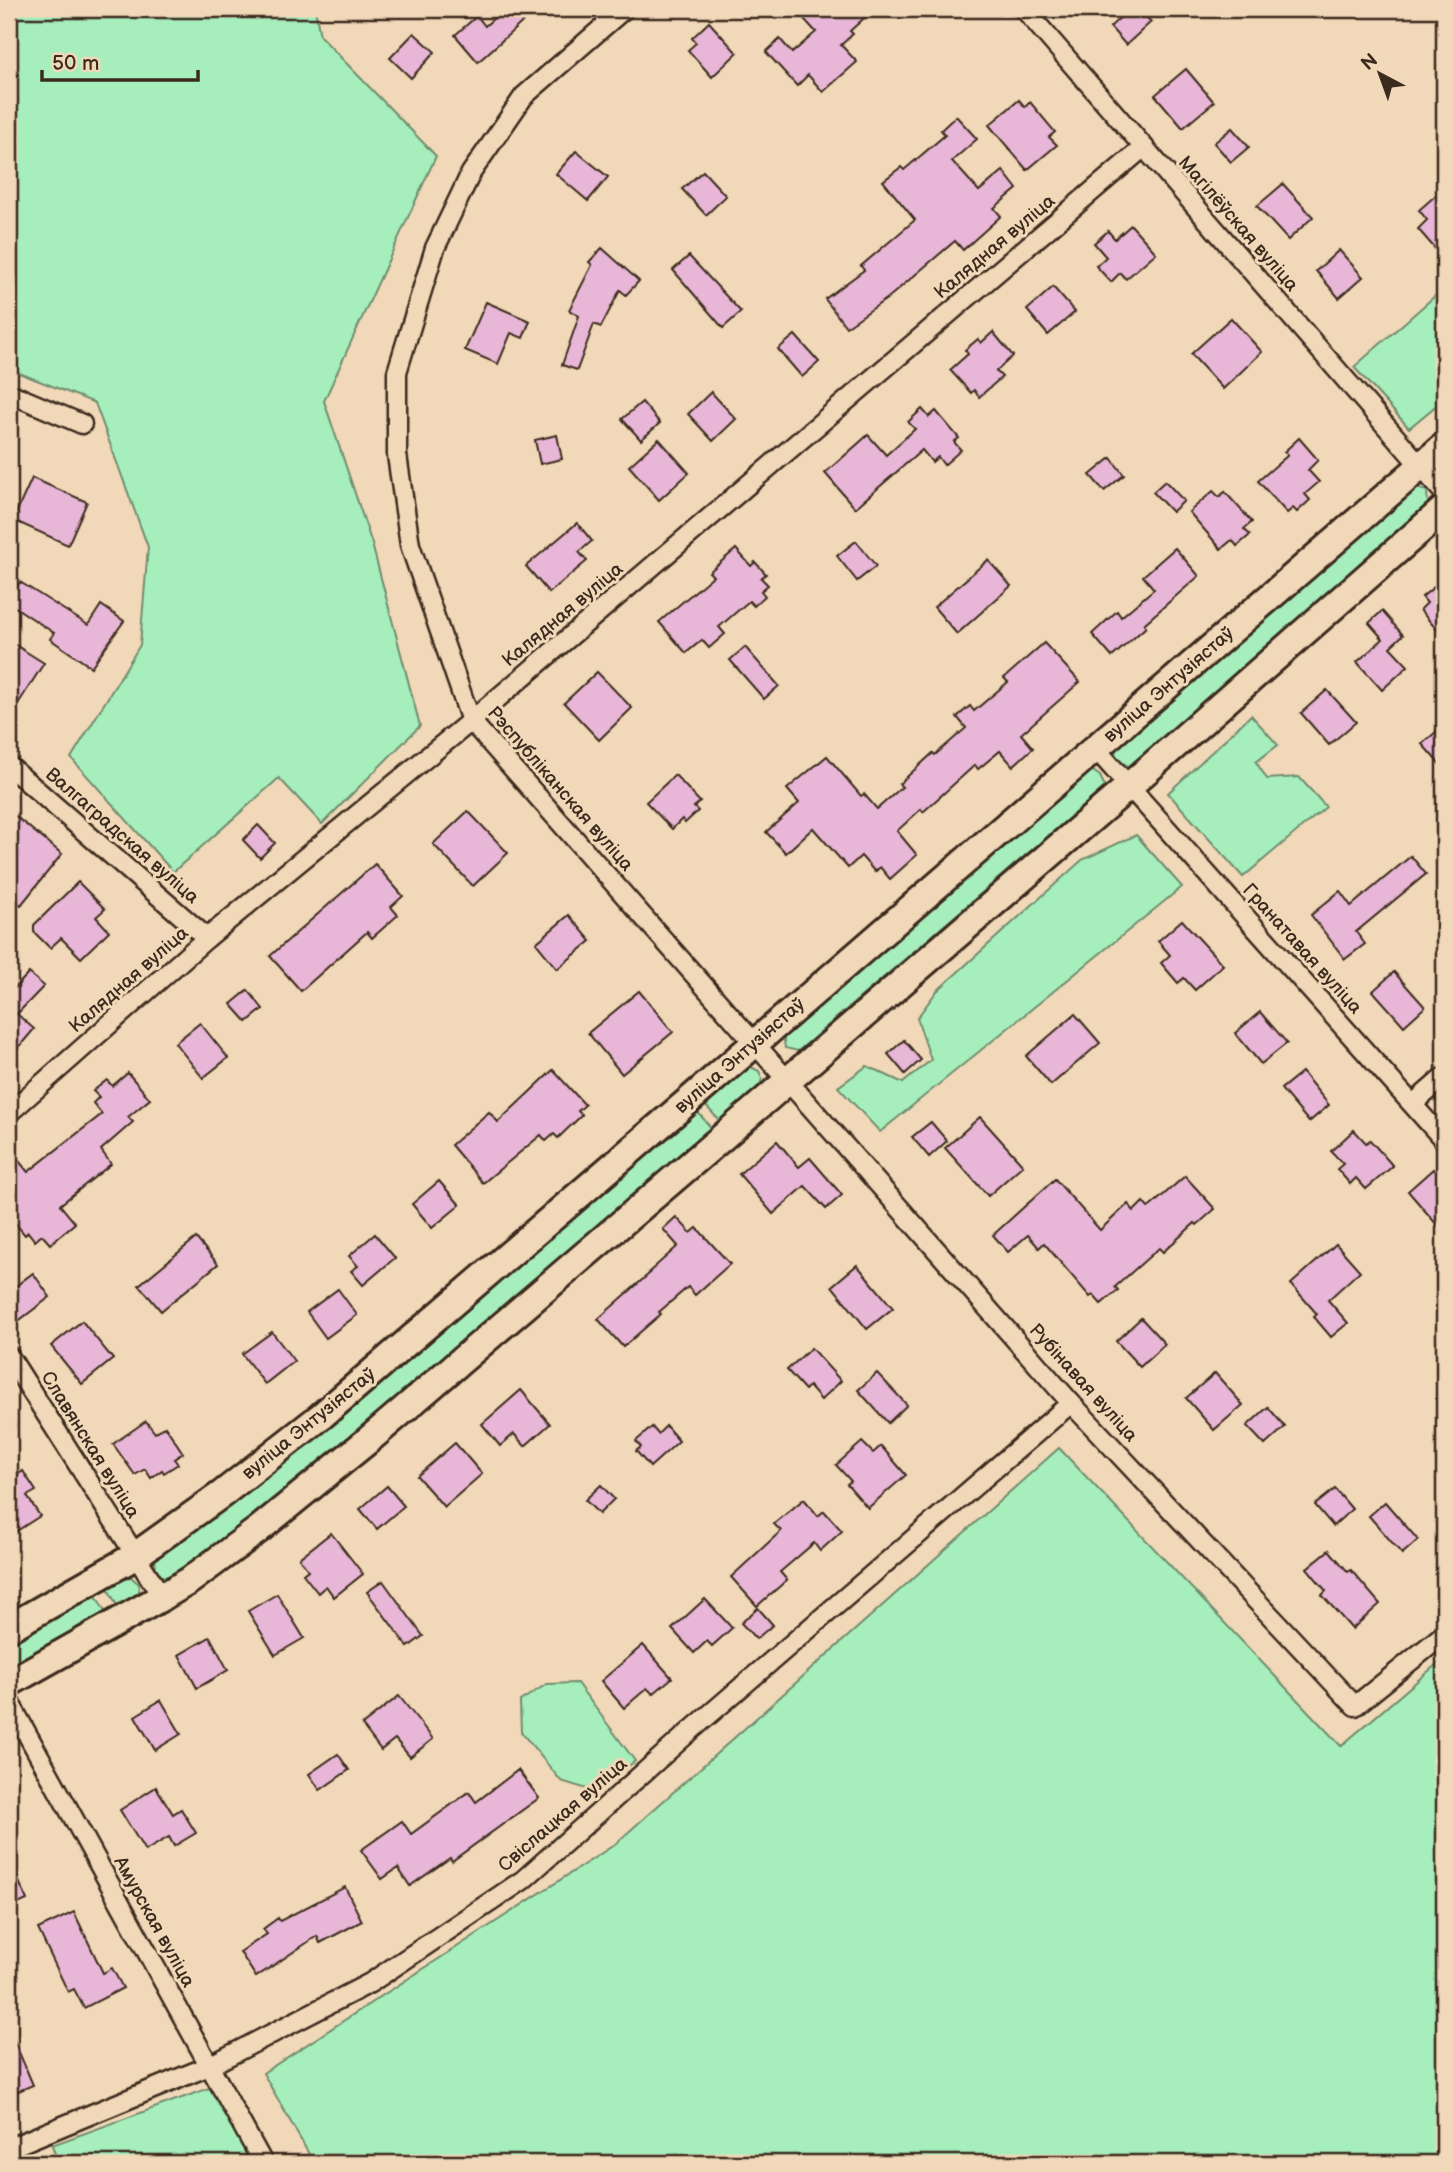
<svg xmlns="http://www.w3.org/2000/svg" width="1453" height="2172" viewBox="0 0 1453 2172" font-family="'Balsamiq Sans',sans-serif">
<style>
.green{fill:#a6efbd;stroke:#708c6e;stroke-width:2}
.building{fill:#e8b6d6;stroke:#3b2a1e;stroke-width:2}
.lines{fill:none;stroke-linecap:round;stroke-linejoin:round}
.street-casing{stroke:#3b2a1e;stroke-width:23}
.secondary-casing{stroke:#3b2a1e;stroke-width:32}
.street{stroke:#f0d8b8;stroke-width:18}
.secondary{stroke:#f0d8b8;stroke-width:26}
.labels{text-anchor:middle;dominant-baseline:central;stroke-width:6;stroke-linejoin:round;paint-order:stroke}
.street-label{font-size:19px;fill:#3b2a1e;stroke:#f0d8b8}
</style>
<rect width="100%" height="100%" fill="#f0d8b8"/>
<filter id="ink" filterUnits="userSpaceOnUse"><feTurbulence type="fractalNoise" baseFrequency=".0143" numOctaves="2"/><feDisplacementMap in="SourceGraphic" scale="14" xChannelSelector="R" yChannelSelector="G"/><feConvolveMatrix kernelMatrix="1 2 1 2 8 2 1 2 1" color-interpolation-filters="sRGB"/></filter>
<g filter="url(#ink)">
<g class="green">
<path d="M 9,9 L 315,9 L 320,36 L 436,156 L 324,401 L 372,544 L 420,726 L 322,824 L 279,778 L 173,872 L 71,758 L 140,645 L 148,547 L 95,403 L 9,369 Z"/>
<path d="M 1444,288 L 1444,399 L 1409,428 L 1354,367 Z"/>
<path d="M 1413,487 L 1427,491 L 1428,505 L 1130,767 L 1117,760 L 1114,747 Z"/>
<path d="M 1251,715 L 1278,745 L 1256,762 L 1267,779 L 1299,777 L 1326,807 L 1243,877 L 1168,793 Z"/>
<path d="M 1090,769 L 1100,776 L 1105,787 L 798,1051 L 785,1048 L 783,1033 Z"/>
<path d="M 1136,835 L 1182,887 L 880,1132 L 838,1087 L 867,1066 L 903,1083 L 931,1060 L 917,1018 L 937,991 L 1082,860 Z"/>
<path d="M 751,1067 L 759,1071 L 762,1079 L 759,1088 L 721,1122 L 703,1103 L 741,1068 Z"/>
<path d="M 696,1110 L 712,1129 C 535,1281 360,1442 169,1577 L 161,1576 L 156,1568 L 155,1559 C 346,1423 519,1263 696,1110 Z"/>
<path d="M 1059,1448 L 1341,1746 L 1444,1658 L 1444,2163 L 314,2163 L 263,2073 L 614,1845 Z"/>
<path d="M 123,1577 L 131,1577 L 139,1584 C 141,1599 132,1603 120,1611 L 107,1587 Z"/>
<path d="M 95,1594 L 108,1617 L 9,1669 L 9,1643 Z"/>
<path d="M 577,1683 L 635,1761 L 614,1777 L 587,1789 L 561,1781 L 521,1732 L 520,1701 L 547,1684 Z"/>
<path d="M 212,2087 L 251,2163 L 58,2163 L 52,2145 Z"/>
</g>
<g class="building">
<path d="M 504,9 L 537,9 L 478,62 L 455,35 L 477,16 L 485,26 Z"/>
<path d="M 795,9 L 874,9 L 850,31 L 853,34 L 841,45 L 857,62 L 823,92 L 808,75 L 797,86 L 766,52 L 780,39 L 792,53 L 816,32 Z"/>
<path d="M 1129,9 L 1139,9 L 1151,22 L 1126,45 L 1110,27 Z"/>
<path d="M 709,22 L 737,53 L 712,77 L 688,50 L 696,43 L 692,38 Z"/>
<path d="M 414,33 L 435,52 L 411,78 L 390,58 Z"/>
<path d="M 1186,69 L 1214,102 L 1183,128 L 1155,95 Z"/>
<path d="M 1019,100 L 1025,107 L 1030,102 L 1055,132 L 1049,137 L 1057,145 L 1027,170 L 989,125 Z"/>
<path d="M 956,116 L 977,139 L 952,161 L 979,191 L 1003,171 L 1017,189 L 994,208 L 1001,216 L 963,250 L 955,241 L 888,298 L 846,327 L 825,299 L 864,270 L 861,266 L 915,220 L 883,181 L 901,167 L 904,170 L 945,135 L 941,130 Z"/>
<path d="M 1232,128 L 1249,147 L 1231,162 L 1214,143 Z"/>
<path d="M 576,151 L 608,177 L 588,201 L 556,174 Z"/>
<path d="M 703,171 L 726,196 L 706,215 L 682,189 Z"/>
<path d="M 1283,184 L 1313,217 L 1288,240 L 1257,206 Z"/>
<path d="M 1444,188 L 1444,259 L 1418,229 L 1427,220 L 1419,210 Z"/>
<path d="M 1131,225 L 1156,253 L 1126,279 L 1120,273 L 1111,282 L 1096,266 L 1106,257 L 1094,243 L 1108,231 L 1115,239 Z"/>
<path d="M 602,248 L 639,281 L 626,295 L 620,290 L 601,327 L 594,324 L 577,370 L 562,365 L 579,316 L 569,310 L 592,265 L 589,262 Z"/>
<path d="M 1339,250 L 1363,277 L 1339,298 L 1316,271 Z"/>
<path d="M 689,256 L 741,312 L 723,328 L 673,270 Z"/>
<path d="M 1053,287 L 1075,312 L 1048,335 L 1027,310 Z"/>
<path d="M 486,302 L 530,321 L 523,338 L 511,333 L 498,364 L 465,350 Z"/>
<path d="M 1231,318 L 1262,352 L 1223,389 L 1191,354 Z"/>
<path d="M 993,332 L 1013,356 L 996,371 L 1002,377 L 979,397 L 974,390 L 971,393 L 950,370 L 968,354 L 965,350 L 978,339 L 981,343 Z"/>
<path d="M 795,335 L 819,362 L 802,377 L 778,349 Z"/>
<path d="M 711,392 L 736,419 L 713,441 L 688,414 Z"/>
<path d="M 642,402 L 660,423 L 641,440 L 622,419 Z"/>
<path d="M 922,409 L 929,417 L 936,411 L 959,438 L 954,442 L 961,450 L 944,465 L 938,457 L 932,462 L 922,450 L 855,508 L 825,473 L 868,435 L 886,455 L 915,429 L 908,422 Z"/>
<path d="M 557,435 L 562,459 L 540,464 L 535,440 Z"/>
<path d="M 1299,438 L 1318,460 L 1308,470 L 1319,482 L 1305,494 L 1310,500 L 1297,512 L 1293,508 L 1287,513 L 1258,481 L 1288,455 L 1284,452 Z"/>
<path d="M 659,439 L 689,473 L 659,500 L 629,466 Z"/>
<path d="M 1111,458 L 1124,475 L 1104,491 L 1090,475 Z"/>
<path d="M 32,478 L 87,502 L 68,545 L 13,520 Z"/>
<path d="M 1165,481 L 1184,501 L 1172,512 L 1153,492 Z"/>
<path d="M 1213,491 L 1219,497 L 1225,492 L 1252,522 L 1244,529 L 1250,535 L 1237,546 L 1232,540 L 1221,549 L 1189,512 Z"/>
<path d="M 577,523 L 592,541 L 579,552 L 587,561 L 549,593 L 526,566 Z"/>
<path d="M 856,541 L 876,566 L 857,581 L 837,556 Z"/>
<path d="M 1175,548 L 1199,576 L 1144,624 L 1146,627 L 1112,657 L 1092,634 L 1117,611 L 1121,617 L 1154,589 L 1143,576 Z"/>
<path d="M 736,549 L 751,566 L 755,562 L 766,574 L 761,578 L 768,585 L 761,591 L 765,596 L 754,606 L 749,601 L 719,627 L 725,634 L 709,648 L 702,640 L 686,653 L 659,622 L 713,576 L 709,572 Z"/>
<path d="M 988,560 L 1011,586 L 957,634 L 934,607 Z"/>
<path d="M 20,582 L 88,625 L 101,605 L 124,621 L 91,667 L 50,639 L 54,633 L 9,603 L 9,599 Z"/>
<path d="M 1434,587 L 1439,593 L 1444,588 L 1444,638 L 1420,610 L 1427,603 L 1422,597 Z"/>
<path d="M 1382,611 L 1403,635 L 1390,647 L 1408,666 L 1382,690 L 1357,662 L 1383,639 L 1369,623 Z"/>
<path d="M 9,641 L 44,663 L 9,718 Z"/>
<path d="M 1044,643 L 1080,682 L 1021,734 L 1033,748 L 1013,766 L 1000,751 L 978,769 L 975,765 L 923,812 L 921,809 L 897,831 L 917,855 L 890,879 L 880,867 L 875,872 L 861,856 L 848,868 L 813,828 L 786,853 L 766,832 L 799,803 L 787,789 L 827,756 L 861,796 L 864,794 L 877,809 L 902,787 L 899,784 L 933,753 L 935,755 L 966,728 L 957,717 L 970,706 L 974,711 L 1008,682 L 1004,678 Z"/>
<path d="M 745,647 L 779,686 L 764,699 L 730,660 Z"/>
<path d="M 597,672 L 632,708 L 599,740 L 564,703 Z"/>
<path d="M 1327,690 L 1356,722 L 1329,745 L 1301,713 Z"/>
<path d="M 1444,725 L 1444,769 L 1422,744 Z"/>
<path d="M 675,775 L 700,802 L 694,807 L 698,811 L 685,823 L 682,819 L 672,829 L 646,802 Z"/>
<path d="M 9,811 L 62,854 L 21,905 L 9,896 Z"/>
<path d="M 468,811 L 508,853 L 473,886 L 433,844 Z"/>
<path d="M 258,825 L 275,843 L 260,858 L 243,840 Z"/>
<path d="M 1411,856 L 1426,874 L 1356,932 L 1365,944 L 1345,959 L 1311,915 L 1340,891 L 1351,906 Z"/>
<path d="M 375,864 L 403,896 L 391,907 L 398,915 L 372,938 L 367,932 L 301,991 L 270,956 Z"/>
<path d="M 78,882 L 105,909 L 96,917 L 109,931 L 81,958 L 61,938 L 50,948 L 34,932 L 34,925 Z"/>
<path d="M 569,915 L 591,941 L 557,969 L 536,943 Z"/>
<path d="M 1182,920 L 1223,965 L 1195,990 L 1184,978 L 1178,983 L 1161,963 L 1170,955 L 1158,941 Z"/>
<path d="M 1394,972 L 1425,1007 L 1404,1026 L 1373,991 Z"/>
<path d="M 29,973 L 44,986 L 17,1014 L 34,1029 L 9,1059 L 9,994 Z"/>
<path d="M 248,990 L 263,1009 L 247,1022 L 231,1004 Z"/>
<path d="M 639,991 L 673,1032 L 622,1074 L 588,1033 Z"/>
<path d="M 1260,1012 L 1287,1043 L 1261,1064 L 1235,1033 Z"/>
<path d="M 1075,1014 L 1100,1043 L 1051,1085 L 1026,1056 Z"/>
<path d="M 200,1023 L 228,1058 L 203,1078 L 175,1043 Z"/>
<path d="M 904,1040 L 921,1060 L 905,1074 L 888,1054 Z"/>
<path d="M 553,1070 L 585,1105 L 578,1111 L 582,1115 L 558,1138 L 554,1134 L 546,1141 L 541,1135 L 483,1183 L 451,1145 L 489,1112 L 498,1122 Z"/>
<path d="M 1302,1072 L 1329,1105 L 1309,1122 L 1281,1089 Z"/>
<path d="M 128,1073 L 150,1099 L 128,1117 L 133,1122 L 101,1150 L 111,1164 L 60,1205 L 75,1223 L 50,1244 L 42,1235 L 35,1241 L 28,1232 L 25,1235 L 9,1216 L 9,1149 L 28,1172 L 102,1114 L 93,1103 L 99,1097 L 93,1091 L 107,1080 L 112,1086 Z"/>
<path d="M 980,1117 L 1023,1165 L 988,1196 L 945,1148 Z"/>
<path d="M 931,1122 L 947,1141 L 929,1157 L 912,1137 Z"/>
<path d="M 1354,1130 L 1366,1143 L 1370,1140 L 1393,1166 L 1366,1189 L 1356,1178 L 1350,1184 L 1337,1169 L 1343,1164 L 1331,1151 Z"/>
<path d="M 777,1141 L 799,1167 L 810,1158 L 842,1195 L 826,1209 L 805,1186 L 773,1214 L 739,1174 Z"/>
<path d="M 1433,1169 L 1444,1182 L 1444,1233 L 1408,1191 Z"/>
<path d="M 1185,1176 L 1215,1209 L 1197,1225 L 1195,1223 L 1163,1252 L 1159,1248 L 1115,1287 L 1118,1290 L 1101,1304 L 1093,1295 L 1090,1297 L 1044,1243 L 1039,1248 L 1028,1235 L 1008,1252 L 993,1235 L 1055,1179 L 1100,1230 L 1128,1204 L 1134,1211 L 1143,1202 L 1148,1208 L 1151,1206 Z"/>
<path d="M 439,1181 L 460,1205 L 432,1228 L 412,1204 Z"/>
<path d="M 676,1217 L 691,1233 L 697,1228 L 730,1264 L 695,1295 L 688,1287 L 659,1312 L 661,1314 L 623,1347 L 598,1319 L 650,1273 L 649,1272 L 678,1246 L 663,1229 Z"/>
<path d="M 375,1234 L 395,1258 L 363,1285 L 351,1271 L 358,1266 L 349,1256 Z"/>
<path d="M 196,1238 L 218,1264 L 161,1311 L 139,1285 Z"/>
<path d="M 1336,1244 L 1360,1271 L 1328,1300 L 1348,1323 L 1331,1337 L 1314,1317 L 1317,1314 L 1291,1284 Z"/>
<path d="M 857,1265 L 893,1308 L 867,1329 L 832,1286 Z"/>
<path d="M 33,1273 L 50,1297 L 17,1322 L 9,1312 L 9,1291 Z"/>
<path d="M 338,1289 L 357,1315 L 326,1338 L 307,1312 Z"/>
<path d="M 1141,1318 L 1165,1344 L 1140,1367 L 1116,1341 Z"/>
<path d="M 82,1321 L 113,1359 L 82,1384 L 51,1346 Z"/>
<path d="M 272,1332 L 294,1361 L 265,1384 L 242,1354 Z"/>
<path d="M 811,1348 L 841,1381 L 821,1400 L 809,1386 L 805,1390 L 787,1370 Z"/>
<path d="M 877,1373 L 907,1405 L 888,1423 L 858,1390 Z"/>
<path d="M 1215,1373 L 1243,1405 L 1214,1430 L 1186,1398 Z"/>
<path d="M 521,1390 L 550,1424 L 525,1446 L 514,1434 L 500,1446 L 482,1424 Z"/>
<path d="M 1268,1407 L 1285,1427 L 1265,1445 L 1247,1426 Z"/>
<path d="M 146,1421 L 155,1433 L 165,1426 L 183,1453 L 174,1459 L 178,1464 L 164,1473 L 162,1470 L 151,1478 L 145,1469 L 135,1475 L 113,1444 Z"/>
<path d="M 666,1426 L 679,1441 L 650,1467 L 636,1451 L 641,1447 L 636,1441 L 652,1427 L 658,1434 Z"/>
<path d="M 862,1442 L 873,1453 L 881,1446 L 906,1475 L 868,1508 L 847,1484 L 851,1481 L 836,1465 Z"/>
<path d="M 455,1443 L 482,1474 L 444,1507 L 417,1476 Z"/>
<path d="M 9,1469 L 14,1477 L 23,1471 L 36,1491 L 27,1496 L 40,1516 L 9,1536 Z"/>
<path d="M 601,1485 L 614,1499 L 599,1514 L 585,1500 Z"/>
<path d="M 387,1486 L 404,1506 L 377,1529 L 360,1509 Z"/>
<path d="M 1335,1489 L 1352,1509 L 1333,1526 L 1315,1505 Z"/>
<path d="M 804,1499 L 818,1516 L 824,1511 L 842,1531 L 820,1551 L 814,1543 L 780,1572 L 787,1580 L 757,1606 L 731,1577 L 781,1531 L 774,1524 Z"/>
<path d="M 1385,1502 L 1418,1540 L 1402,1554 L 1369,1516 Z"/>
<path d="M 331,1533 L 363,1574 L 334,1597 L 326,1586 L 318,1593 L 303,1574 L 308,1570 L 299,1558 Z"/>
<path d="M 1329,1550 L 1348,1572 L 1351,1570 L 1380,1604 L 1352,1629 L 1322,1595 L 1326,1591 L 1307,1568 Z"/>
<path d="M 383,1581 L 423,1636 L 408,1647 L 367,1592 Z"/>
<path d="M 277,1594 L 304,1638 L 275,1655 L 248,1611 Z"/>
<path d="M 705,1599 L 732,1628 L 712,1646 L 707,1641 L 694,1653 L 672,1629 Z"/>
<path d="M 758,1608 L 773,1625 L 756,1639 L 741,1623 Z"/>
<path d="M 210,1637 L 228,1670 L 197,1688 L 179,1655 Z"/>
<path d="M 643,1645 L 672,1678 L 653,1694 L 647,1688 L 624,1708 L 601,1681 Z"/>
<path d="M 399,1696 L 433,1739 L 410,1757 L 395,1739 L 381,1750 L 362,1725 Z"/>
<path d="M 161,1700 L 181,1734 L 155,1750 L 135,1716 Z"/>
<path d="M 338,1754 L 349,1770 L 320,1790 L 309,1774 Z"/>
<path d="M 518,1770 L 539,1798 L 452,1861 L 450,1858 L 410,1886 L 398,1868 L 382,1879 L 361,1850 L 402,1821 L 411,1834 L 469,1792 L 476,1802 Z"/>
<path d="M 156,1787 L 173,1814 L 181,1809 L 196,1833 L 174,1846 L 169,1837 L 145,1851 L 120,1810 Z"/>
<path d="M 9,1858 L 27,1900 L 9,1908 Z"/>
<path d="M 345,1887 L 362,1921 L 320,1943 L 317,1936 L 256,1977 L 240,1952 L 267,1934 L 263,1929 L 278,1918 L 280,1921 Z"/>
<path d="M 74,1912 L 103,1973 L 112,1968 L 123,1988 L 84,2008 L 74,1989 L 68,1992 L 38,1929 Z"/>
<path d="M 9,2029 L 33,2085 L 9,2095 Z"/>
</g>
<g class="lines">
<g class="street-casing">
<g id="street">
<path d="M 624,9 L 524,96 L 471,173 L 435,248 L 397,372 L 397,455 L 410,545 L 471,721 L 1071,1403 L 1355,1706 L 1444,1634"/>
<path d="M 1024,9 L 1444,493"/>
<path d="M 9,393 L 82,424"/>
<path d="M 1095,748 L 1444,1140"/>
<path d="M 9,766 L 207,938"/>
<path d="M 1413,1104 L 1444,1077"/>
<path d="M 9,1113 L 207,938 L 471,721 L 1144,147"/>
<path d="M 9,1356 L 162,1597"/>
<path d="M 9,1701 L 263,2163"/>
<path d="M 9,2148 L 209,2066 L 370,1983 L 523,1880 L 688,1733 L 1071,1403"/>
</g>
</g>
<g class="secondary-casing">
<g id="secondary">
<path d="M 9,1628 L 135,1556 L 222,1494 L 320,1417 L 693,1097 L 1444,446"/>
<path d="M 9,1683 L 162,1597 L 189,1581 L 258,1530 L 366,1442 L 725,1135 L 1128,787 L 1444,509"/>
</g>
</g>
<use href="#street" class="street"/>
<use href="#secondary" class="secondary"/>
</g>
</g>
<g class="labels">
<g class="street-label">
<text transform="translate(1238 224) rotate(49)">Магілёўская вуліца</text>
<text transform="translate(995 247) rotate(-40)">Калядная вуліца</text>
<text transform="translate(563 615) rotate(-40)">Калядная вуліца</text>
<text transform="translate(1169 685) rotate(-41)">вуліца Энтузіястаў</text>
<text transform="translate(560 789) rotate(49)">Рэспубліканская вуліца</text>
<text transform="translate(122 836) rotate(41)">Валгаградская вуліца</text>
<text transform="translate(1302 949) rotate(48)">Гранатавая вуліца</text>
<text transform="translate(129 980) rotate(-41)">Калядная вуліца</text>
<text transform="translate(740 1056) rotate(-41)">вуліца Энтузіястаў</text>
<text transform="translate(1083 1383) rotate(48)">Рубінавая вуліца</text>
<text transform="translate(309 1424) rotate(-39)">вуліца Энтузіястаў</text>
<text transform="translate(90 1445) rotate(58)">Славянская вуліца</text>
<text transform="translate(563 1815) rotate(-41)">Свіслацкая вуліца</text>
<text transform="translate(154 1922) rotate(61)">Амурская вуліца</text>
</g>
</g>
<rect width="1453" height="2172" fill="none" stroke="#f0d8b8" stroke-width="35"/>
<rect x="18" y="18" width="1418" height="2137" fill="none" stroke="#3b2a1e" stroke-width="2.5" filter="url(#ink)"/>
<g transform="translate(1380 74) rotate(319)" stroke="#f0d8b8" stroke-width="5" paint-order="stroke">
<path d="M0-5L12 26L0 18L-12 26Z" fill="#3b2a1e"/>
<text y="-10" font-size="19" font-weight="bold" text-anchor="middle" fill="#3b2a1e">N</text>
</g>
<path d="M42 70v10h156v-10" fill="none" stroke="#3b2a1e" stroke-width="3.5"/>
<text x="52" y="70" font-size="21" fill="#3b2a1e" stroke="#f0d8b8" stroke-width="5" paint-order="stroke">50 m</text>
</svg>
